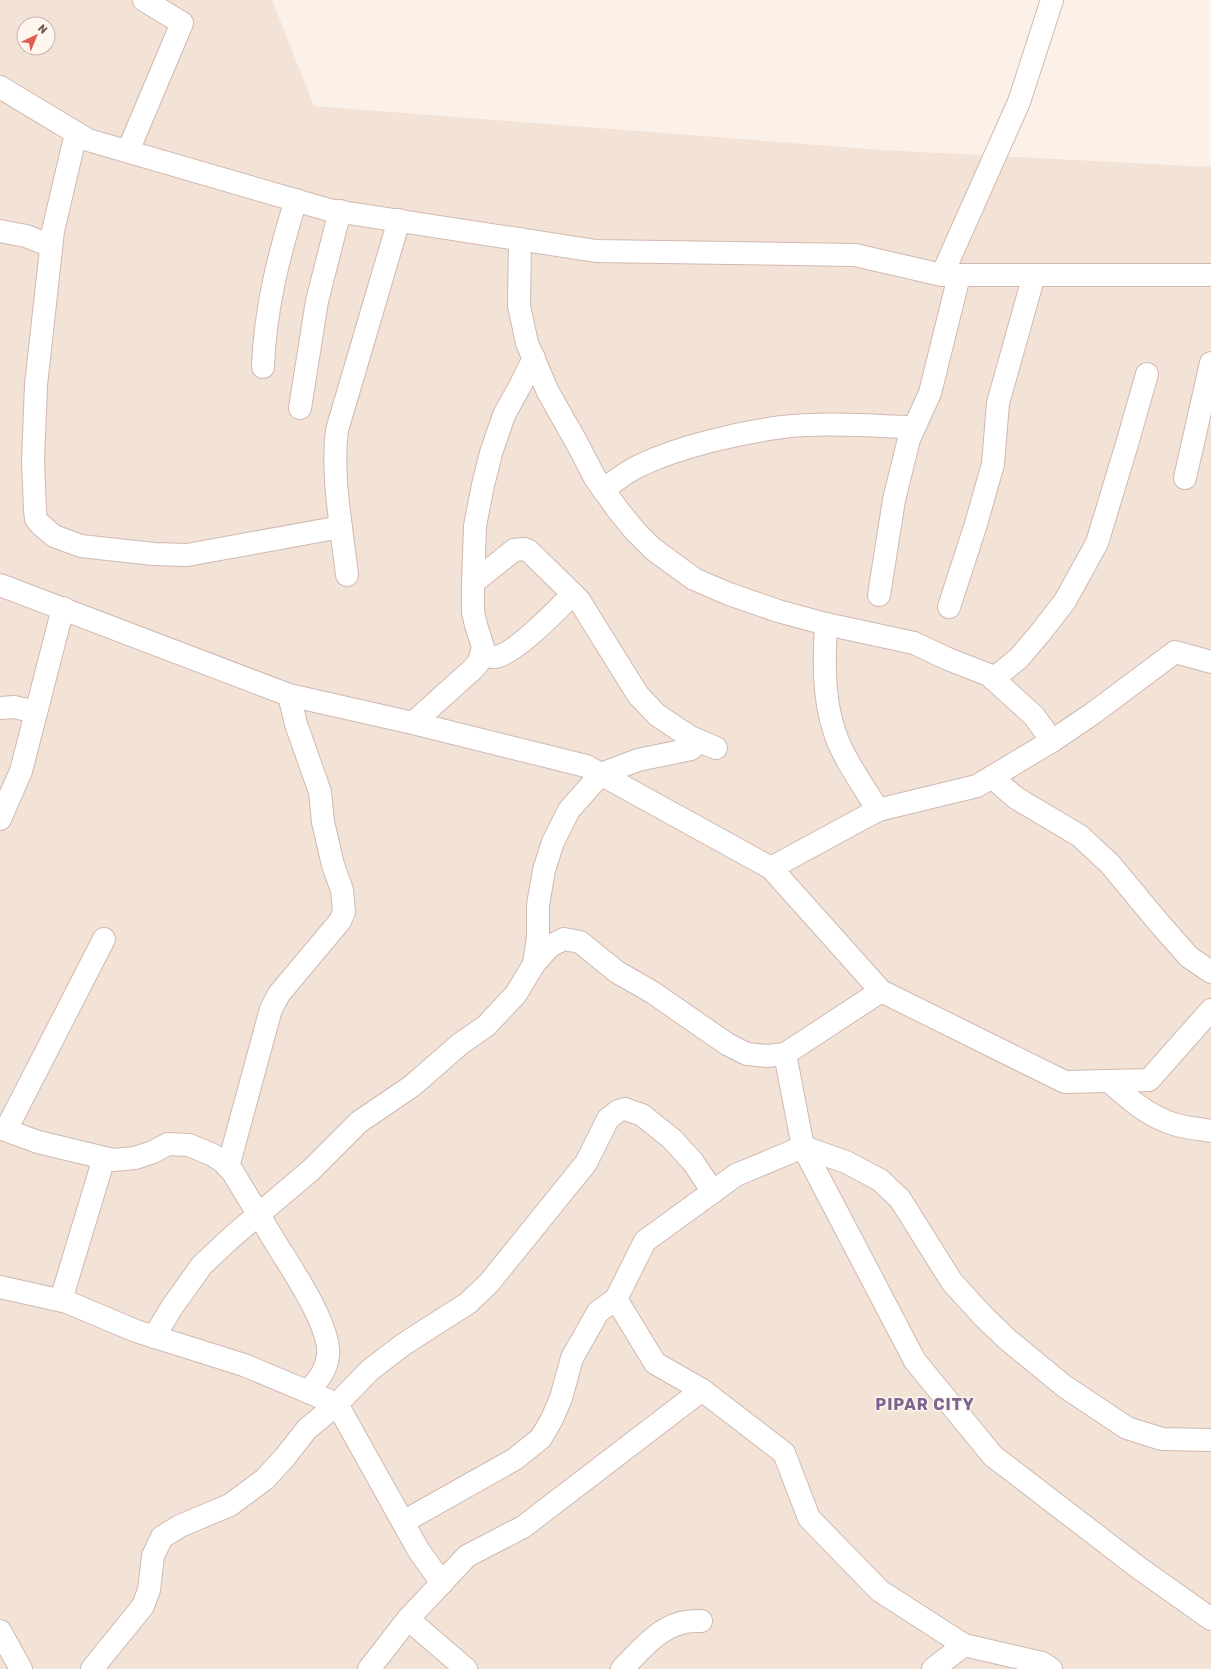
<svg xmlns="http://www.w3.org/2000/svg" width="1211" height="1669" viewBox="0 0 1211 1669" font-family="Rubik,sans-serif">
<style>
.residential{fill:#f3e2d6;fill-rule:evenodd}
.lines{fill:none;stroke-linecap:round;stroke-linejoin:round}
.street-casing{stroke:#cfb9b1;stroke-width:24}
.secondary-casing{stroke:#d2b9af;stroke-width:24}
.street{stroke:#fff;stroke-width:22}
.secondary{stroke:#fff;stroke-width:22}
.labels{text-anchor:middle;dominant-baseline:central;stroke-width:3;stroke-linejoin:round;paint-order:stroke}
.district-label{font-size:16px;font-weight:bold;letter-spacing:1px;fill:#7b6590;stroke:#fef5ee}
</style>
<rect width="100%" height="100%" fill="#fbf1e8"/>
<path class="residential" d="M 0,0 L 272,0 L 314,106 L 882,150 L 1211,167 L 1211,1669 L 0,1669 ZM 24,24 L 48,24 L 48,48 L 24,48 Z"/>
<g class="lines">
<g class="street-casing">
<g id="street">
<path d="M 76,133 L 53,231 L 36,385 L 33,461 L 35,510 L 36,519 L 40,524 L 54,536 L 81,546 L 154,554 L 187,555 L 341,527"/>
<path d="M 128,151 L 182,23 L 144,0"/>
<path d="M 0,231 L 26,236 L 51,246"/>
<path d="M 520,239 L 519,306 L 527,343 L 548,392 L 578,445 L 595,478 L 618,510 L 635,531 L 653,549 L 694,579 L 729,594 L 778,611 L 826,624 L 914,643 L 948,659 L 989,675 L 1034,716 L 1052,741"/>
<path d="M 945,275 L 1211,275"/>
<path d="M 263,367 C 265,309 279,254 296,200"/>
<path d="M 300,408 L 317,301 L 340,211"/>
<path d="M 1185,478 L 1211,363"/>
<path d="M 603,490 C 615,481 627,471 641,465 C 681,446 739,433 782,427 C 825,422 870,426 913,427"/>
<path d="M 347,575 C 342,529 331,476 337,430 L 399,220"/>
<path d="M 473,583 L 514,550 L 524,549 L 529,551 L 579,600 L 638,695 L 657,715 L 690,737 L 716,748"/>
<path d="M 0,585 L 289,695 L 413,723 L 586,766 L 771,868 L 881,991"/>
<path d="M 879,595 L 894,500 L 909,439 L 930,393 L 959,276"/>
<path d="M 949,607 L 976,524 L 993,464 L 998,403 L 1034,275"/>
<path d="M 826,624 C 824,659 823,697 834,730 C 841,755 864,787 878,810"/>
<path d="M 482,654 C 486,655 491,657 494,657 C 512,657 560,607 573,594"/>
<path d="M 993,679 L 1019,658 L 1041,632 L 1065,601 L 1097,543 L 1127,444 L 1147,374"/>
<path d="M 0,708 L 14,707 L 36,712"/>
<path d="M 413,723 L 473,669 L 479,662 L 483,647 L 476,625 L 473,612 L 473,583 L 475,526 L 483,485 L 491,453 L 504,415 L 520,386 L 534,358"/>
<path d="M 992,777 L 1016,798 L 1080,836 L 1110,864 L 1159,923 L 1189,957 L 1211,972"/>
<path d="M 0,819 L 21,771 L 63,608"/>
<path d="M 771,868 L 878,810 L 977,786 L 1052,741 L 1092,714 L 1175,652 L 1211,662"/>
<path d="M 534,964 L 550,946 L 564,939 L 580,942 L 617,972 L 652,992 L 727,1044 L 747,1054 L 767,1056 L 785,1054"/>
<path d="M 1109,1081 C 1129,1099 1150,1118 1177,1125 C 1188,1128 1200,1129 1211,1131"/>
<path d="M 0,1128 L 38,1142 L 113,1160 L 135,1158 L 153,1152 L 168,1144 L 189,1145 L 213,1155 L 223,1162 L 232,1171 C 247,1196 262,1220 277,1245 C 292,1269 331,1327 328,1355 C 327,1370 318,1380 308,1392"/>
<path d="M 6,1130 L 104,939"/>
<path d="M 803,1147 L 915,1361 L 993,1456 L 1139,1568 L 1211,1619"/>
<path d="M 803,1147 L 846,1162 L 880,1180 L 900,1199 L 952,1282 L 983,1316 L 1008,1340 L 1064,1386 L 1127,1428 L 1162,1439 L 1211,1440"/>
<path d="M 228,1167 L 271,1009 L 279,994 L 340,921 L 344,912 L 342,890 L 333,865 L 323,822 L 320,792 L 296,724 L 289,695"/>
<path d="M 0,1287 L 67,1302 L 136,1331 L 244,1365 L 337,1404 L 419,1551 L 442,1583"/>
<path d="M 61,1300 L 104,1158"/>
<path d="M 154,1337 L 172,1307 L 202,1265 L 232,1237 L 311,1170 L 359,1122 L 412,1086 L 460,1044 L 486,1026 L 516,994 L 534,964 L 538,936 L 538,905 L 544,870 L 553,842 L 569,810 L 601,774 L 638,760 L 691,749 L 700,741"/>
<path d="M 702,1390 L 784,1453 L 809,1518 L 880,1591 L 964,1645 L 1042,1663 L 1051,1669"/>
<path d="M 403,1522 L 515,1459 L 541,1438 L 552,1419 L 561,1398 L 572,1358 L 598,1312 L 616,1299"/>
<path d="M 408,1619 L 466,1669"/>
<path d="M 0,1631 L 21,1669"/>
<path d="M 92,1669 L 143,1606 L 149,1590 L 153,1556 L 162,1537 L 180,1526 L 230,1505 L 265,1479 L 285,1457 L 307,1429 L 337,1404 L 370,1370 L 404,1344 L 468,1303 L 489,1283 L 586,1163 L 608,1119 L 618,1111 L 625,1109 L 642,1115 L 672,1139 L 693,1162 L 713,1192"/>
<path d="M 369,1669 L 408,1619 L 467,1556 L 523,1527 L 702,1390 L 655,1363 L 616,1299 L 645,1241 L 736,1175 L 803,1147 L 785,1054 L 881,991 L 1065,1082 L 1149,1080 L 1211,1010"/>
<path d="M 622,1669 C 639,1652 657,1629 681,1623 C 687,1621 694,1621 701,1621"/>
<path d="M 933,1669 L 964,1645"/>
</g>
</g>
<g class="secondary-casing">
<path id="secondary" d="M 0,87 L 88,140 L 329,210 L 596,251 L 855,255 L 942,275 L 1019,102 L 1052,0"/>
</g>
<use href="#street" class="street"/>
<use href="#secondary" class="secondary"/>
</g>
<g class="labels">
<g class="district-label">
<text x="925" y="1404">PIPAR CITY</text>
</g>
</g>
<g transform="translate(36 36) rotate(44)"><circle r="19" fill="#fef5ee" stroke="#c7b5ae"/>
<path d="M0-3L7 15L0 10L-7 15Z" fill="#df5d53"/>
<text y="-6" font-size="11" font-weight="bold" text-anchor="middle" fill="#74554d">N</text>
</g>
</svg>
